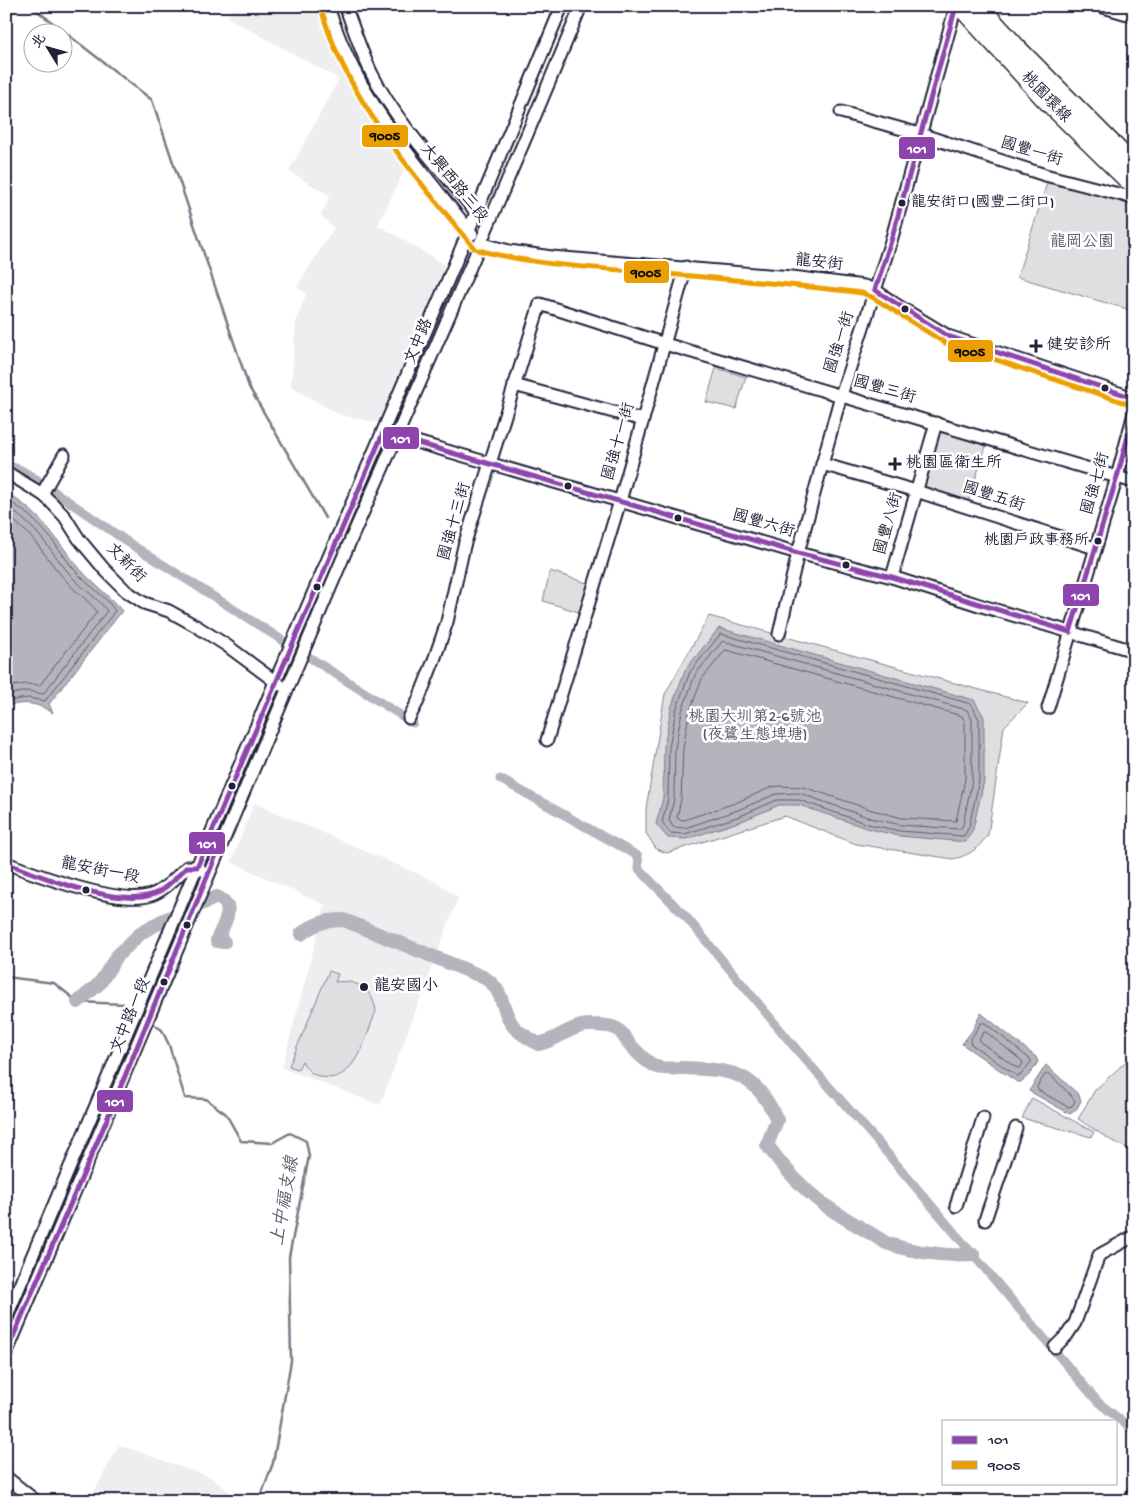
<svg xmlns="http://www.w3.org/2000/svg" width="1140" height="1507" viewBox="0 0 1140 1507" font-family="'Gochi Hand','LXGW WenKai TC',sans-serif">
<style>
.built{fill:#eeeef1}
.green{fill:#dfdfe2;stroke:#80808e}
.water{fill:#b4b4bc;stroke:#7a7a88}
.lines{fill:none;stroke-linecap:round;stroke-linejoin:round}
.shore{stroke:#5c5c6f;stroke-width:1}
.stream{stroke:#7a7a88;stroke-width:2.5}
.canal{stroke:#b4b4bc;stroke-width:9}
.river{stroke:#b4b4bc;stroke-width:14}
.minor-casing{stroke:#22223b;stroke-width:15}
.highway-casing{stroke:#22223b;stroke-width:21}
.minor{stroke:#fff;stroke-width:11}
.highway{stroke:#fff;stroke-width:18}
.bus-1-casing{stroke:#fff;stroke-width:9}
.bus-2-casing{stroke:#fff;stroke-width:9}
.bus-1{stroke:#8e44ad;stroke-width:5}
.bus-2{stroke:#ec9f03;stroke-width:5}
.bus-dot{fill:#22223b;stroke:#fff;stroke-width:2}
.labels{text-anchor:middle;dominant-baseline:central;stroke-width:5;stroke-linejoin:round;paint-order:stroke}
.bus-label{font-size:15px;fill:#22223b;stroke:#fff;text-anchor:start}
.street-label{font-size:16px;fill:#22223b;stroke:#fff}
.park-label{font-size:16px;fill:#5b5b6d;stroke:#fff}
.poi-label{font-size:16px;fill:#22223b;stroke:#fff;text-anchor:start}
.water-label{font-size:18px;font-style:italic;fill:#5c5c6f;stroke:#fff}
.line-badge{stroke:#fff;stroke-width:2}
.badge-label{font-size:14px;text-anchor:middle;font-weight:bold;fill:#fff}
.pale-badge-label{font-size:14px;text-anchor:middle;font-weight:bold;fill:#111}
</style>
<rect width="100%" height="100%" fill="#fff"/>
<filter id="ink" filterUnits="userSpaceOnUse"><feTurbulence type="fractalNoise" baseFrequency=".02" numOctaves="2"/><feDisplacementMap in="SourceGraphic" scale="10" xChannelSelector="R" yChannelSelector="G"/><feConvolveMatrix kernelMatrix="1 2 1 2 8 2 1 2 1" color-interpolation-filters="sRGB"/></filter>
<g filter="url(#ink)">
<g class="built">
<path d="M 234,6 L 322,6 L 327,26 L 361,101 L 406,167 L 378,225 L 447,266 L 381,423 L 340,415 L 291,387 L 296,322 L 306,294 L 297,287 L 334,228 L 321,215 L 330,196 L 289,171 L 339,79 L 228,18 Z"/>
<path d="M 254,803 L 439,883 L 458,898 L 380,1105 L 282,1068 L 325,905 L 231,862 Z"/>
<path d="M 119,1445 L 210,1477 L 241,1501 L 89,1501 Z"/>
</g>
<g class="green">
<path d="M 1048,180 L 1134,206 L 1134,311 L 1017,277 Z"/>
<path d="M 716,368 L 746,377 L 736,409 L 706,402 Z"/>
<path d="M 938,429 L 987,443 L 968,502 L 920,487 Z"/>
<path d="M 550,571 L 590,584 L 582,613 L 543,601 Z"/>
<path d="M 709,616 L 1028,703 L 1004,727 L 988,835 C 977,849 971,855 953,859 L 856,844 L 785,816 L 667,853 L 656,849 L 646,833 L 646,809 L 665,694 Z"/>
<path d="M 329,971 L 338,974 L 335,982 C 356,979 373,989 376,1011 C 367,1033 355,1085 322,1077 C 312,1075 307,1070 302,1061 L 298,1069 L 289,1066 Z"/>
<path d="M 1134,1054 L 1134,1151 L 1112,1141 L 1078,1119 L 1095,1090 Z"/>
<path d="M 1032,1098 L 1094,1132 L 1091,1137 L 1022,1118 Z"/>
</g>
<g class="water">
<path d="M 6,493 C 42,513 56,540 81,570 C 94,585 109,595 122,611 L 49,704 L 53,713 C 35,702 26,702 6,706 Z"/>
<path d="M 719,628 L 974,700 L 984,717 L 984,781 L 973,829 L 966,842 L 899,836 L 866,828 L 799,805 L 779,805 L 742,821 L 686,839 L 668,838 L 656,824 L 663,798 L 664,747 L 671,708 L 685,670 Z"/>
<path d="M 981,1013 L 1036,1057 L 1038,1062 L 1029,1075 L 1021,1082 L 1017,1082 L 962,1044 L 972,1031 Z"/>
<path d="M 1046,1065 L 1079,1095 L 1081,1101 L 1076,1110 L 1070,1114 L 1029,1091 Z"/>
</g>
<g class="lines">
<g class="shore">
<path d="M 6,499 C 24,510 40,524 53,541 C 62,552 69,565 79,575 C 90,587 106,596 115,611 L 45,701 L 28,698 L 6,701"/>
<path d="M 6,506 C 38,527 50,551 73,578 C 84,590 98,598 107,611 L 43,694 L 27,691 L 6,695"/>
<path d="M 6,515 C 34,533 47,561 69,584 C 78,594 90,601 97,612 L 40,685 L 26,684 L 6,687"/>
<path d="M 721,634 L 971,704 L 979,719 L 979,781 L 969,827 L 964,836 L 900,831 L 868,824 L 799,800 L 777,800 L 740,816 L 685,834 L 670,833 L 662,822 L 668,799 L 669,748 L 676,710 L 690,672 Z"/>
<path d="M 723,641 L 967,710 L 972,720 L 972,780 L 963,825 L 960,829 L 901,825 L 870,818 L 799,793 L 776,794 L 738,810 L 685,828 L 673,827 L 669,820 L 674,799 L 675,748 L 682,711 L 695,675 Z"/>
<path d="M 726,650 L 962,716 L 965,722 L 965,779 L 956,821 L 902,818 L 872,810 L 804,787 L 779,786 L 772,787 L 735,803 L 684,820 L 678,819 L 677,817 L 681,800 L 683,749 L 689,713 L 702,679 Z"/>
<path d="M 981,1023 L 985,1023 L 1031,1060 L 1031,1062 L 1020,1076 L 1017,1076 L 971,1044 L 970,1041 Z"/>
<path d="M 986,1032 L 1022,1061 L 1023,1063 L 1020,1068 L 1017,1068 L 980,1042 L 979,1040 L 983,1033 Z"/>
<path d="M 1046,1074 L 1049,1074 C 1052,1076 1074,1098 1075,1101 L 1072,1106 L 1068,1107 L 1038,1090 L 1037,1087 Z"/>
</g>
<g class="stream">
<path d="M 31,6 L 152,100 L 249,387 L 325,518"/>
<path d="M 6,977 L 54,983 L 78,1002 L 124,1004 L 133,1010"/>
<path d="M 150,1022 L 162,1030 L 169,1045 L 185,1098 L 206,1099 L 226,1114 L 241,1141 L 272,1143 L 290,1133 L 306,1141 L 309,1156 L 289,1257 L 291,1361 L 273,1463 L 259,1501"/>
</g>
<g class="canal">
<path d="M 6,465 L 19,469 L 36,479 L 129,543 L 413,723"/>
<path d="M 500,779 L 638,856 L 639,869 L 687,918 L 797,1050 L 875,1139 L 1098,1402 L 1134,1431"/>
</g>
<g class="river">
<path d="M 301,934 C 315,923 326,920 344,920 L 483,977 C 506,990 500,1010 514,1027 C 520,1034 531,1039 538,1044 C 557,1041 572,1024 591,1025 C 598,1025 611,1025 617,1029 C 621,1031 624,1037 627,1041 C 635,1050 644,1061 655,1066 C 662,1070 674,1068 682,1068 C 731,1070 755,1070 777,1120 L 767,1145 C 783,1167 802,1188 823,1204 C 843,1218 866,1230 886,1243 C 915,1253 944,1256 974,1255"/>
<path d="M 78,1002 L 100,983 L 117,956 L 142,932 L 162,921 L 217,897 C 239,907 221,926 217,941 L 224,942"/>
</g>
<g class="minor-casing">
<g id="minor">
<path d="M 328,6 C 331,18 337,31 341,42 C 371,115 424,173 472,234"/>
<path d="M 345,6 C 354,29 361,52 372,74 C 398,125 440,168 476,212 L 477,216"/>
<path d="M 1100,6 L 1134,16"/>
<path d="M 841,112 L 920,134 L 1045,175 L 1134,198"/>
<path d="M 480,243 L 509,251 L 552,257 L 792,277 L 864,286 L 875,290 L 895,304 L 948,336 L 1134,398"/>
<path d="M 514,385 L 643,420"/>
<path d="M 389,434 L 798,553 L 892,577 L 982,606 L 1134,651"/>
<path d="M 822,464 L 916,491 L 1095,548"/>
<path d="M 6,472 L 42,494 L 51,502 L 65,517 L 79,539 L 104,569 L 126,591 L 144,603 L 169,611 L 196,626 L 226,645 L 280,685"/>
<path d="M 42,494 L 64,455"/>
<path d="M 892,577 L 936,423"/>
<path d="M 779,634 L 798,553 L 841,395 L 891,241 L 956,6"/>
<path d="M 1048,708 L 1117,477 L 1134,413"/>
<path d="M 409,718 L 418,701 L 434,660 L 447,622 L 464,546 L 540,304 L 665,344 L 1134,482"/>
<path d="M 547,740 L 620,501 L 686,267"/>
<path d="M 6,863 C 37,875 121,906 151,895 C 165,890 176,877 187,867 L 197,867 L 201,870"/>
<path d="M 956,1206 L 983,1118"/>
<path d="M 985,1220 L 1016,1128"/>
<path d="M 6,1318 L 275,682 L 453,268 L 562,6"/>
<path d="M 1055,1347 L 1067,1335 L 1075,1323 L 1099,1255 L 1134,1236"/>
<path d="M 6,1354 C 120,1090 229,824 342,560 C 360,518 380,475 398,433 C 460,291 522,149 581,6"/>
<path d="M 6,1477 L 36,1501"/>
<path d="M 1129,1501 L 1134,1492"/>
</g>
</g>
<g class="highway-casing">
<g id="highway">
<path d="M 960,6 L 1045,99 L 1134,186"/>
<path d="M 979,6 L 1017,48 L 1134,166"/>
</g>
</g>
<use href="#minor" class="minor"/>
<use href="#highway" class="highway"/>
<g class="bus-1-casing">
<g id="bus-1">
<path d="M 875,290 L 891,241 L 956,6"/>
<path d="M 875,290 L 948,336 L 1134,398"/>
<path d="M 1070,632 L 1117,477 L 1134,414"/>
<path d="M 6,863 C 42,877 114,906 151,895 C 165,891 176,877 187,867 L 197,867 L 383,433 L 798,553 L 892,577 L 1070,632"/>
<path d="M 6,1353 L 111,1110 L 219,848"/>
</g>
</g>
<g class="bus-2-casing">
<g id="bus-2">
<path d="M 321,8 C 346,100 415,175 474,248"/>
<path d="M 478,250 C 532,265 588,267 643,272 C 716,278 789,284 862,293 L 872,297 L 945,343 L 1132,405"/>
</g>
</g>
<use href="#bus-1" class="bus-1"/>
<use href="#bus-2" class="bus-2"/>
</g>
</g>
<g class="bus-dot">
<circle cx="902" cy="203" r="4.5"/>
<circle cx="905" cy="309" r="4.5"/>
<path d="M1033.5 338.5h5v5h5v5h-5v5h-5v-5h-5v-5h5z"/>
<circle cx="1105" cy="388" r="4.5"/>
<path d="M892.5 456.5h5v5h5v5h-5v5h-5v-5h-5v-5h5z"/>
<circle cx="568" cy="486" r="4.5"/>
<circle cx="678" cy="518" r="4.5"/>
<circle cx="1098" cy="541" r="4.5"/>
<circle cx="846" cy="565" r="4.5"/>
<circle cx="317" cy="587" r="4.5"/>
<circle cx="232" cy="786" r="4.5"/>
<circle cx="86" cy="890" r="4.5"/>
<circle cx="187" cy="925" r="4.5"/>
<circle cx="164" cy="982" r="4.5"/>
<circle cx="364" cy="987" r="5"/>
</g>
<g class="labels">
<g class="bus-label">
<text x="911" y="203">龍安街口(國豐二街口)</text>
<text x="1089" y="541" text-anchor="end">桃園戶政事務所</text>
</g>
<g class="street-label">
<text transform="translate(1045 98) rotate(46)">桃園環線</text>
<text transform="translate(1031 153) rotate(17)">國豐一街</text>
<text transform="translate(453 184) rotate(51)">大興西路三段</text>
<text transform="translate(819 264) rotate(6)">龍安街</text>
<text transform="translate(420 342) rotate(-67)">文中路</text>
<text transform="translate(841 343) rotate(-72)">國強一街</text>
<text transform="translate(884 391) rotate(16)">國豐三街</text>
<text transform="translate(620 442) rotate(-74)">國強十一街</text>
<text transform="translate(1097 484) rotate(-74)">國強七街</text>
<text transform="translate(993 498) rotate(18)">國豐五街</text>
<text transform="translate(456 522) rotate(-74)">國強十三街</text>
<text transform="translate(890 524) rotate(-74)">國豐八街</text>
<text transform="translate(763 525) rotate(16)">國豐六街</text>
<text transform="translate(125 564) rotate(45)">文新街</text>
<text transform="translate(100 872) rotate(11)">龍安街一段</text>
<text transform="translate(132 1016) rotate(-68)">文中路一段</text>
</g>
<g class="park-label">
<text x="1082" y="243">龍岡公園</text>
<text x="755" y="718">桃園大圳第2-6號池<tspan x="755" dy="18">(夜鷺生態埤塘)</tspan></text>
</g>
<g class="poi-label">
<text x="1047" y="346">健安診所</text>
<text x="906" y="464">桃園區衛生所</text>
<text x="374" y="987">龍安國小</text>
</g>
<g class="water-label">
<text transform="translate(286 1201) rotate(-80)">上中福支線</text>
</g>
</g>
<g class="line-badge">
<rect x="361" y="124" width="48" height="24" rx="5" fill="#ec9f03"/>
<rect x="898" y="136" width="38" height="24" rx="5" fill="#8e44ad"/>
<rect x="623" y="260" width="47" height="24" rx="5" fill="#ec9f03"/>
<rect x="947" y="339" width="47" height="24" rx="5" fill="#ec9f03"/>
<rect x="382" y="426" width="38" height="24" rx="5" fill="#8e44ad"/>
<rect x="1062" y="583" width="38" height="24" rx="5" fill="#8e44ad"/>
<rect x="188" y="831" width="38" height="24" rx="5" fill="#8e44ad"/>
<rect x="96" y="1089" width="38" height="24" rx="5" fill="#8e44ad"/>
</g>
<g class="badge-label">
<text x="917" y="153">101</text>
<text x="401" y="443">101</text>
<text x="1081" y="600">101</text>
<text x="207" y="848">101</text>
<text x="115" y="1106">101</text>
</g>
<g class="pale-badge-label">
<text x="385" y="140">9005</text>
<text x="646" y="277">9005</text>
<text x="970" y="356">9005</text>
</g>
<rect width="1140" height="1507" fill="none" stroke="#fff" stroke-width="25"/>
<rect x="12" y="12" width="1115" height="1482" fill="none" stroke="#22223b" stroke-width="2" filter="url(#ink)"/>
<rect x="942" y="1420" width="175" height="65" fill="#ffffff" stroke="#a7a7b1"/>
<rect x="952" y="1436" width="25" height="8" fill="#8e44ad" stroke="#a7a7b1"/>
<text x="988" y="1444" font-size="15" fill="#22223b">101</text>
<rect x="952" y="1461" width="25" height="8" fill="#ec9f03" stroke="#a7a7b1"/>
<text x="988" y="1470" font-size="15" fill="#22223b">9005</text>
<g transform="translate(48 48) rotate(307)"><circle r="24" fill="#ffffff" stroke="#a7a7b1"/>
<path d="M0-4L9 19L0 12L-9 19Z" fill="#22223b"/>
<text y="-8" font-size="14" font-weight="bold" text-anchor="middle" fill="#22223b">北</text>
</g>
</svg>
